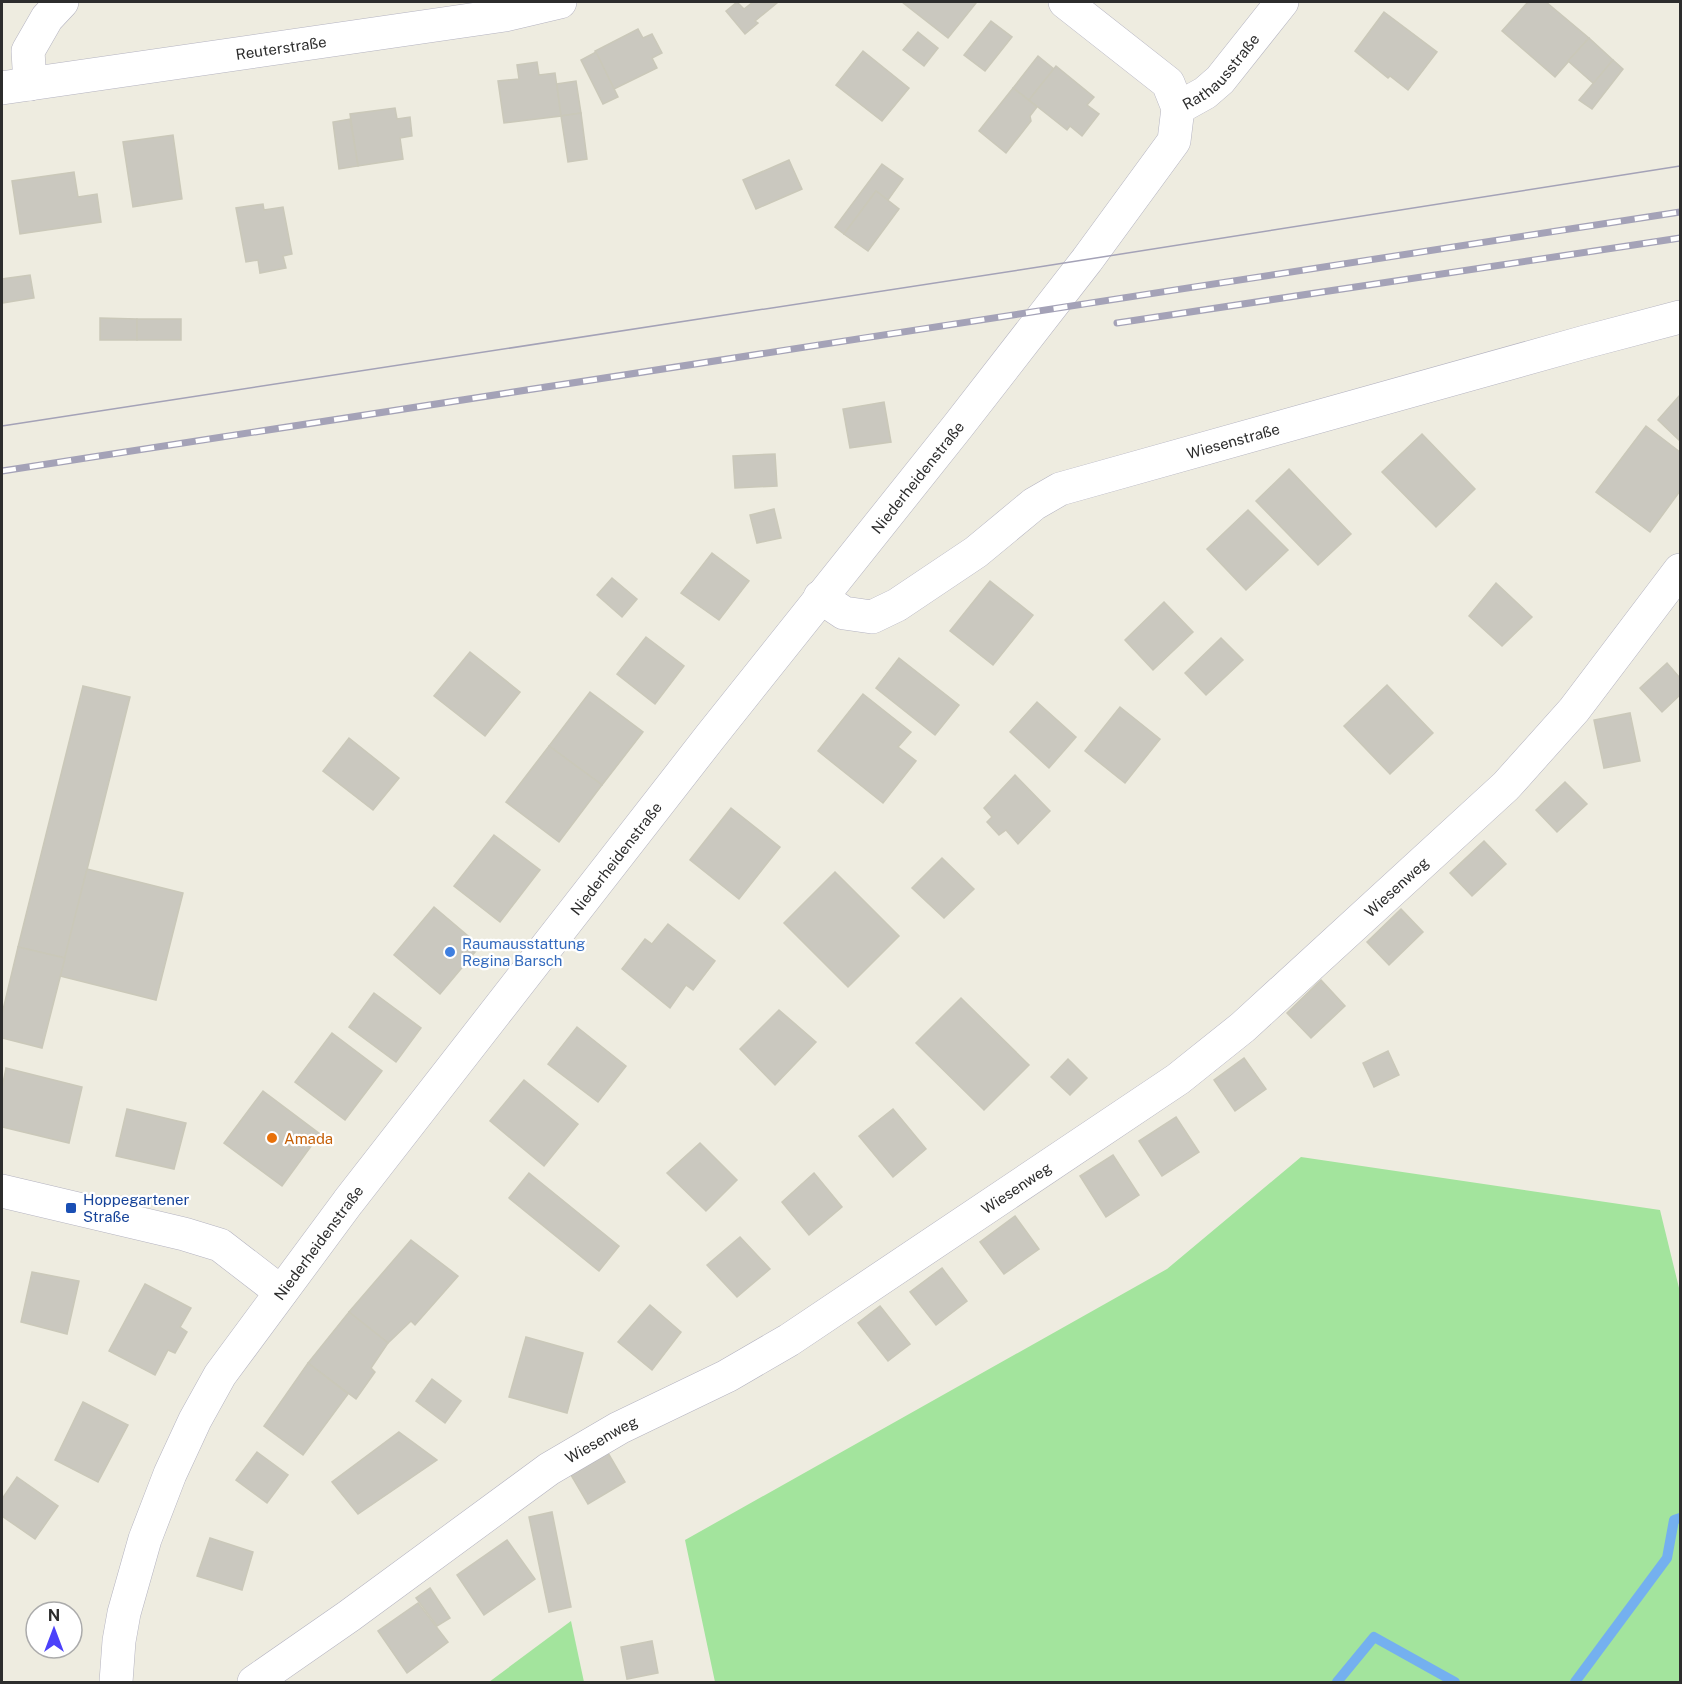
<svg xmlns="http://www.w3.org/2000/svg" width="1682" height="1684" viewBox="0 0 1682 1684" font-family="'Public Sans',sans-serif">
<style>
.green{fill:#a3e49d}
.lines{fill:none;stroke-linecap:round;stroke-linejoin:round}
.stream{stroke:#74b0ef;stroke-width:10}
.building{fill:#cac8bf;stroke:#cac8b9;stroke-width:1.5}
.minor-casing{stroke:#b4b3c0;stroke-width:34}
.minor{stroke:#fff;stroke-width:33}
.tram{stroke:#a4a2b7;stroke-width:1.5}
.rail-casing{stroke:#a4a2b7;stroke-width:7}
.rail{stroke:#fff;stroke-width:4.5;stroke-dasharray:14;stroke-linecap:butt}
.shop-dot{fill:#3f7fe0;stroke:#fff;stroke-width:2}
.food-dot{fill:#e8710a;stroke:#fff;stroke-width:2}
.transit-dot{fill:#1a4fb4;stroke:#fff;stroke-width:2}
.labels{text-anchor:middle;dominant-baseline:central;stroke-width:4.5;stroke-linejoin:round;paint-order:stroke}
.street-label{font-size:15px;fill:#2d2d2d;stroke:#fff}
.shop-label{font-size:15px;fill:#366cbe;stroke:#fff;text-anchor:start}
.food-label{font-size:15px;fill:#c56008;stroke:#fff;text-anchor:start}
.transit-label{font-size:15px;fill:#164399;stroke:#fff;text-anchor:start}
</style>
<rect width="100%" height="100%" fill="#eeece0"/>
<g class="green">
<path d="M 1301,1157 L 1660,1210 L 1680,1292 L 1680,1682 L 715,1682 L 685,1540 L 1167,1269 Z"/>
<path d="M 571,1621 L 584,1682 L 489,1682 Z"/>
</g>
<g class="lines">
<g class="stream">
<path d="M 1337,1682 L 1374,1637 L 1455,1682"/>
<path d="M 1575,1682 L 1667,1558 L 1674,1520 L 1680,1518"/>
</g>
</g>
<g class="building">
<path d="M 737,2 L 744,9 L 753,2 L 777,3 L 755,21 L 758,23 L 745,34 L 726,11 Z"/>
<path d="M 902,2 L 974,2 L 976,3 L 948,38 Z"/>
<path d="M 1528,2 L 1546,2 L 1589,38 L 1555,77 L 1502,31 Z"/>
<path d="M 1384,12 L 1437,52 L 1408,90 L 1390,76 L 1388,78 L 1355,51 Z"/>
<path d="M 991,21 L 1012,37 L 985,71 L 964,55 Z"/>
<path d="M 638,29 L 643,38 L 652,34 L 662,53 L 652,58 L 657,68 L 614,89 L 595,51 Z"/>
<path d="M 918,32 L 938,48 L 924,66 L 903,50 Z"/>
<path d="M 1589,38 L 1613,60 L 1594,84 L 1568,61 Z"/>
<path d="M 863,51 L 909,88 L 882,121 L 836,85 Z"/>
<path d="M 596,52 L 618,97 L 603,104 L 581,60 Z"/>
<path d="M 1038,56 L 1054,69 L 1029,100 L 1013,88 Z"/>
<path d="M 1613,60 L 1623,69 L 1592,109 L 1579,100 Z"/>
<path d="M 537,62 L 539,75 L 555,73 L 561,116 L 504,123 L 498,81 L 519,79 L 517,65 Z"/>
<path d="M 1056,66 L 1094,97 L 1087,105 L 1099,114 L 1082,136 L 1070,126 L 1067,130 L 1029,100 Z"/>
<path d="M 576,81 L 581,113 L 561,116 L 557,84 Z"/>
<path d="M 1013,88 L 1037,107 L 1030,116 L 1031,121 L 1006,153 L 979,131 Z"/>
<path d="M 395,108 L 397,119 L 410,117 L 412,136 L 400,138 L 403,159 L 358,166 L 350,114 Z"/>
<path d="M 581,113 L 587,159 L 568,162 L 561,116 Z"/>
<path d="M 350,119 L 358,166 L 339,169 L 333,122 Z"/>
<path d="M 173,135 L 182,199 L 133,207 L 123,142 Z"/>
<path d="M 789,160 L 802,189 L 756,209 L 743,180 Z"/>
<path d="M 882,164 L 903,179 L 888,200 L 876,191 L 844,234 L 835,227 Z"/>
<path d="M 74,172 L 78,197 L 97,194 L 101,222 L 20,234 L 12,181 Z"/>
<path d="M 876,191 L 899,209 L 868,251 L 844,234 Z"/>
<path d="M 263,204 L 264,210 L 283,207 L 292,254 L 283,256 L 286,268 L 260,273 L 258,260 L 246,262 L 236,208 Z"/>
<path d="M 30,275 L 34,298 L 2,303 L 2,279 Z"/>
<path d="M 100,318 L 137,319 L 137,340 L 100,340 Z"/>
<rect x="137" y="319" width="44" height="21"/>
<path d="M 1680,395 L 1680,441 L 1658,420 Z"/>
<path d="M 884,402 L 891,442 L 850,448 L 843,409 Z"/>
<path d="M 1646,426 L 1680,452 L 1680,491 L 1650,532 L 1596,492 Z"/>
<path d="M 1422,434 L 1475,489 L 1436,527 L 1382,472 Z"/>
<path d="M 775,454 L 777,486 L 735,488 L 733,456 Z"/>
<path d="M 1289,469 L 1351,534 L 1318,565 L 1256,501 Z"/>
<path d="M 774,509 L 781,538 L 757,543 L 750,515 Z"/>
<path d="M 1248,510 L 1288,550 L 1246,590 L 1207,549 Z"/>
<path d="M 712,553 L 749,581 L 719,620 L 681,593 Z"/>
<path d="M 612,578 L 637,599 L 622,617 L 597,595 Z"/>
<path d="M 990,581 L 1033,615 L 993,665 L 950,631 Z"/>
<path d="M 1496,583 L 1532,617 L 1502,646 L 1469,616 Z"/>
<path d="M 1164,602 L 1193,632 L 1153,670 L 1125,640 Z"/>
<path d="M 646,637 L 684,666 L 655,704 L 617,674 Z"/>
<path d="M 1221,638 L 1243,660 L 1206,695 L 1185,673 Z"/>
<path d="M 470,652 L 520,692 L 485,736 L 434,696 Z"/>
<path d="M 899,658 L 959,705 L 935,735 L 876,688 Z"/>
<path d="M 1667,663 L 1680,678 L 1680,695 L 1662,712 L 1640,688 Z"/>
<path d="M 1387,685 L 1433,733 L 1390,774 L 1344,726 Z"/>
<path d="M 83,686 L 130,697 L 65,958 L 18,947 Z"/>
<path d="M 590,692 L 643,732 L 602,785 L 549,746 Z"/>
<path d="M 863,694 L 911,732 L 898,747 L 916,761 L 883,803 L 818,751 Z"/>
<path d="M 1037,702 L 1076,737 L 1049,768 L 1010,732 Z"/>
<path d="M 1120,707 L 1160,739 L 1125,783 L 1085,751 Z"/>
<path d="M 1630,713 L 1640,761 L 1604,768 L 1594,720 Z"/>
<path d="M 349,738 L 399,778 L 373,810 L 323,771 Z"/>
<path d="M 549,746 L 602,785 L 559,842 L 506,802 Z"/>
<path d="M 1015,775 L 1050,811 L 1018,844 L 1006,830 L 999,835 L 987,822 L 992,817 L 984,808 Z"/>
<path d="M 1565,782 L 1587,804 L 1557,832 L 1536,810 Z"/>
<path d="M 731,808 L 780,847 L 739,899 L 690,860 Z"/>
<path d="M 494,835 L 540,870 L 500,922 L 454,886 Z"/>
<path d="M 1484,841 L 1506,864 L 1472,896 L 1450,873 Z"/>
<path d="M 942,858 L 974,889 L 944,918 L 912,888 Z"/>
<path d="M 87,869 L 183,893 L 156,1000 L 60,976 Z"/>
<path d="M 835,872 L 899,936 L 848,987 L 784,923 Z"/>
<path d="M 434,907 L 480,946 L 440,994 L 394,955 Z"/>
<path d="M 1401,909 L 1423,932 L 1389,965 L 1367,942 Z"/>
<path d="M 668,924 L 715,961 L 693,990 L 686,985 L 670,1008 L 622,969 L 645,939 L 652,944 Z"/>
<path d="M 18,947 L 65,958 L 42,1048 L 2,1038 L 2,1014 Z"/>
<path d="M 1321,980 L 1345,1006 L 1311,1038 L 1287,1013 Z"/>
<path d="M 374,993 L 421,1028 L 396,1062 L 349,1027 Z"/>
<path d="M 961,998 L 1029,1065 L 984,1110 L 916,1043 Z"/>
<path d="M 779,1010 L 816,1042 L 775,1085 L 740,1049 Z"/>
<path d="M 577,1027 L 626,1066 L 598,1102 L 548,1064 Z"/>
<path d="M 332,1033 L 382,1071 L 345,1120 L 295,1082 Z"/>
<path d="M 1388,1051 L 1399,1075 L 1374,1087 L 1363,1063 Z"/>
<path d="M 1244,1058 L 1266,1089 L 1235,1111 L 1214,1080 Z"/>
<path d="M 1068,1059 L 1087,1078 L 1070,1095 L 1051,1077 Z"/>
<path d="M 6,1068 L 82,1087 L 69,1143 L 2,1127 L 2,1088 Z"/>
<path d="M 524,1080 L 578,1124 L 544,1166 L 490,1121 Z"/>
<path d="M 263,1091 L 320,1134 L 282,1186 L 224,1143 Z"/>
<path d="M 127,1109 L 186,1123 L 174,1169 L 116,1156 Z"/>
<path d="M 893,1109 L 926,1149 L 893,1177 L 859,1136 Z"/>
<path d="M 1176,1117 L 1199,1152 L 1162,1176 L 1139,1141 Z"/>
<path d="M 700,1143 L 737,1180 L 706,1211 L 667,1173 Z"/>
<path d="M 1113,1155 L 1139,1195 L 1106,1217 L 1080,1176 Z"/>
<path d="M 529,1173 L 619,1246 L 599,1271 L 509,1198 Z"/>
<path d="M 814,1173 L 842,1207 L 809,1235 L 782,1202 Z"/>
<path d="M 1015,1216 L 1039,1249 L 1004,1274 L 980,1242 Z"/>
<path d="M 740,1237 L 770,1269 L 737,1297 L 707,1265 Z"/>
<path d="M 411,1240 L 458,1276 L 415,1325 L 411,1321 L 388,1343 L 349,1312 Z"/>
<path d="M 942,1268 L 967,1301 L 936,1325 L 910,1292 Z"/>
<path d="M 32,1272 L 79,1281 L 67,1334 L 21,1322 Z"/>
<path d="M 145,1284 L 191,1308 L 180,1327 L 187,1332 L 175,1353 L 168,1350 L 155,1375 L 109,1351 Z"/>
<path d="M 650,1305 L 681,1332 L 652,1370 L 618,1342 Z"/>
<path d="M 880,1306 L 910,1344 L 888,1361 L 858,1323 Z"/>
<path d="M 349,1312 L 388,1343 L 371,1368 L 375,1372 L 356,1399 L 308,1363 Z"/>
<path d="M 526,1337 L 583,1353 L 567,1413 L 509,1397 Z"/>
<path d="M 308,1363 L 348,1394 L 303,1455 L 264,1426 Z"/>
<path d="M 432,1379 L 461,1401 L 445,1423 L 416,1401 Z"/>
<path d="M 83,1402 L 128,1425 L 98,1482 L 55,1460 Z"/>
<path d="M 399,1432 L 437,1460 L 358,1514 L 332,1482 Z"/>
<path d="M 257,1452 L 288,1475 L 267,1503 L 236,1480 Z"/>
<path d="M 608,1453 L 625,1482 L 588,1504 L 571,1475 Z"/>
<path d="M 17,1477 L 58,1506 L 35,1539 L 2,1516 L 2,1499 Z"/>
<path d="M 552,1512 L 571,1607 L 549,1612 L 529,1517 Z"/>
<path d="M 210,1538 L 253,1552 L 242,1590 L 197,1576 Z"/>
<path d="M 507,1540 L 535,1579 L 484,1615 L 457,1575 Z"/>
<path d="M 430,1588 L 450,1618 L 437,1626 L 416,1598 Z"/>
<path d="M 418,1603 L 448,1642 L 407,1673 L 378,1631 Z"/>
<path d="M 652,1641 L 658,1673 L 627,1679 L 621,1647 Z"/>
</g>
<g class="lines">
<g class="minor-casing">
<g id="minor">
<path d="M 30,84 L 28,51 L 47,18 L 62,2"/>
<path id="s1" d="M 2,88 L 505,15 L 560,2"/>
<path id="s2" d="M 1178,108 L 1205,93 L 1220,80 L 1282,2"/>
<path id="s3" d="M 820,597 L 844,613 L 872,617 L 897,605 L 976,552 L 1034,504 L 1060,489 L 1585,342 L 1680,317"/>
<path d="M 2,1191 L 184,1234 L 220,1245 L 281,1292"/>
<path id="s4" d="M 116,1682 L 119,1641 L 124,1613 L 145,1539 L 170,1474 L 195,1420 L 220,1375 L 348,1202 L 710,737 L 958,426 L 1087,260 L 1174,141 L 1178,108 L 1168,83 L 1065,2"/>
<path id="s5" d="M 254,1682 L 349,1616 L 549,1469 L 619,1428 L 727,1376 L 789,1340 L 1178,1079 L 1243,1027 L 1506,786 L 1574,710 L 1680,570"/>
</g>
</g>
<use href="#minor" class="minor"/>
<path class="tram" d="M 2,426 L 1045,266 L 1680,166"/>
<g class="rail-casing">
<g id="rail">
<path d="M 1117,323 L 1680,238"/>
<path d="M 2,471 L 1680,212"/>
</g>
</g>
<use href="#rail" class="rail"/>
</g>
<circle class="shop-dot" cx="450" cy="952" r="6"/>
<circle class="food-dot" cx="272" cy="1138" r="6"/>
<rect class="transit-dot" x="65" y="1202" width="12" height="12" rx="3"/>
<g class="labels">
<g class="street-label">
<text stroke="none"><textPath href="#s1" startOffset="282">Reuterstraße</textPath></text>
<text stroke="none"><textPath href="#s2" startOffset="57">Rathausstraße</textPath></text>
<text stroke="none"><textPath href="#s3" startOffset="465">Wiesenstraße</textPath></text>
<text stroke="none"><textPath href="#s4" startOffset="1464">Niederheidenstraße</textPath></text>
<text stroke="none"><textPath href="#s4" startOffset="978">Niederheidenstraße</textPath></text>
<text stroke="none"><textPath href="#s5" startOffset="1396">Wiesenweg</textPath></text>
<text stroke="none"><textPath href="#s5" startOffset="910">Wiesenweg</textPath></text>
<text stroke="none"><textPath href="#s4" startOffset="492">Niederheidenstraße</textPath></text>
<text stroke="none"><textPath href="#s5" startOffset="424">Wiesenweg</textPath></text>
</g>
<g class="shop-label">
<text x="462" y="943">Raumausstattung<tspan x="462" dy="17">Regina Barsch</tspan></text>
</g>
<g class="food-label">
<text x="284" y="1138">Amada</text>
</g>
<g class="transit-label">
<text x="83" y="1199">Hoppegartener<tspan x="83" dy="17">Straße</tspan></text>
</g>
</g>
<rect width="1682" height="1684" fill="none" stroke="#2d2d2d" stroke-width="6"/>
<g transform="translate(54 1630)"><circle r="28" fill="#ffffff" stroke="#ababab" stroke-width="1.5"/>
<path d="M0-4.5L10 22L0 15L-10 22Z" fill="#4c41fa"/>
<text y="-9" font-size="16" font-weight="bold" text-anchor="middle" fill="#2d2d2d">N</text>
</g>
</svg>
